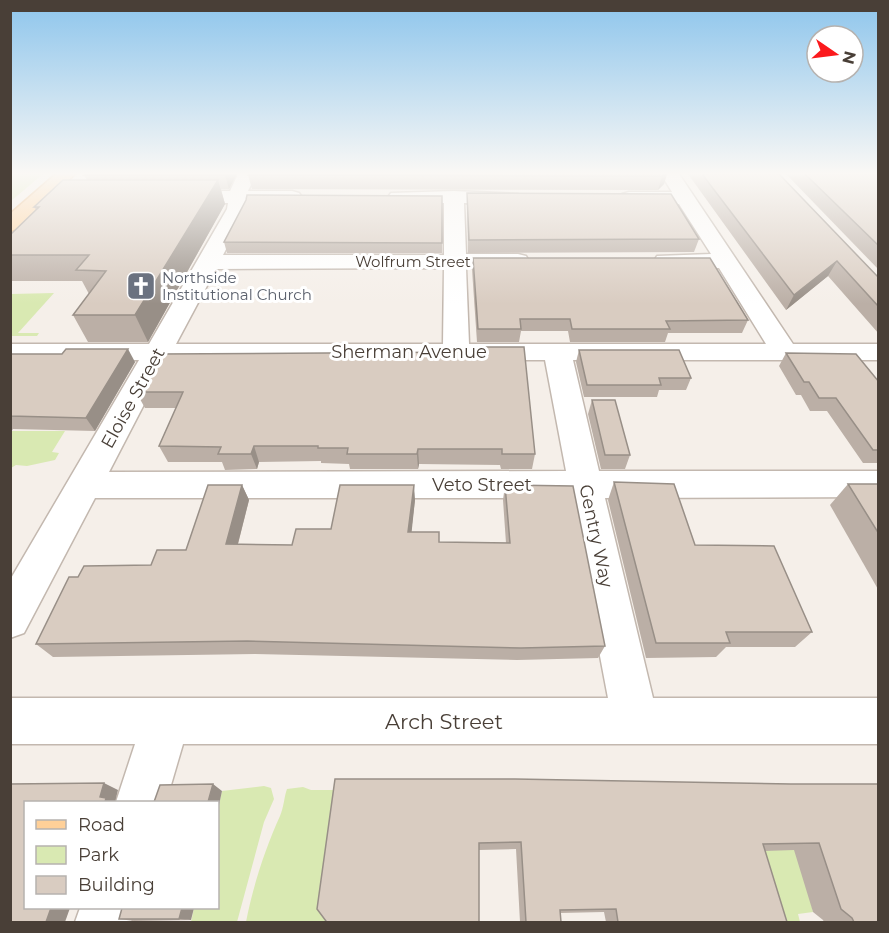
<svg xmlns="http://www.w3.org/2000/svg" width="889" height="933" viewBox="0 0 889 933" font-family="Montserrat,sans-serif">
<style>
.green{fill:#d9e9b2}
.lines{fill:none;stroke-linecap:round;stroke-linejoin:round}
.minor-casing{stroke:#c3b8af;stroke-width:3}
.major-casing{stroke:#e5aa67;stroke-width:3}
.minor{fill:#fff;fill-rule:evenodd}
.major{fill:#ffd098;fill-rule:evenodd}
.wall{fill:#bbafa6}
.shaded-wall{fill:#988f87}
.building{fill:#d9ccc1;stroke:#988f87;stroke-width:1.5}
.labels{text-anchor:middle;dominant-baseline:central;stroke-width:6;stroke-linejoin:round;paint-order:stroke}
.far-street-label{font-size:15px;fill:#493f37;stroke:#fff}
.far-worship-label{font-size:15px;fill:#5b616d;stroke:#fff;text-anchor:start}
.street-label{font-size:18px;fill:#493f37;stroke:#fff}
.near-street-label{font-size:21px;fill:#493f37;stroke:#fff}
</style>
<rect width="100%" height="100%" fill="#f5efe9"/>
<g class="green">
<path d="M 11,174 L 43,174 L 11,201 Z"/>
<path d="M 54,293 L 18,333 L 39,333 L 37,336 L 11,336 L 11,294 Z"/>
<path d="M 11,431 L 65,431 L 52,452 L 59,453 L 55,460 L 27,466 L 16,465 L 11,468 Z"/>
<path d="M 264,786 L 271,788 L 274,799 L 264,822 L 237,922 L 191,922 L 194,908 L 218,908 L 218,810 L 222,791 Z"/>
<path d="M 303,787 L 311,790 L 342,790 L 334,922 L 246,922 C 253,886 265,849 280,816 C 284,807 284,797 287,789 Z"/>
<path d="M 725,793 L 800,850 L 813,912 L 798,914 L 800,922 L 762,922 Z"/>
</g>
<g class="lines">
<g class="minor-casing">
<g id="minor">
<path d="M 238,174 L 256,174 L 248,191 L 292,191 L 299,193 L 302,197 L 299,201 L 292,203 L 247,203 L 247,209 L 223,255 L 444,255 L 444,203 L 398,203 L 391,201 L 388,197 L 391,193 L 454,191 L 518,194 L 521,198 L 518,202 L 511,204 L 464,203 L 466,254 L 518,254 L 526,256 L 529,261 L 526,266 L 518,268 L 466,268 L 469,344 L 766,344 L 719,268 L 665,268 L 657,266 L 654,261 L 657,256 L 711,254 L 679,204 L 629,204 L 622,202 L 619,198 L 622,194 L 629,192 L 672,192 L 661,174 L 679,174 L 793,344 L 878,344 L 878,360 L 573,360 L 599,471 L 878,471 L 878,497 L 605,498 L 653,698 L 878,698 L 878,744 L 183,744 L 166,802 L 116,802 L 135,744 L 10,744 L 10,698 L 608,698 L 570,498 L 95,498 L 24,633 L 10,638 L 10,580 L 139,360 L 10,360 L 10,344 L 149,344 L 227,209 L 228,203 L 179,203 L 172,201 L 169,197 L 172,193 L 179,191 L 230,191 ZM 444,268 L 443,344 L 176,344 L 216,269 ZM 167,360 L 545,360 L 566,471 L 109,472 Z"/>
<path d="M 80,908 L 136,908 L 131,922 L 75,922 Z"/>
</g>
</g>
<g class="major-casing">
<path id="major" d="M 56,174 L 75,174 L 17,229 L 10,231 L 10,214 Z"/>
</g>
<use href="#minor" class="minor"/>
<use href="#major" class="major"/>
</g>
<g class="wall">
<path d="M 85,174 L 237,174 L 229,189 L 221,189 L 225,204 L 148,342 L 88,342 L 73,315 L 89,294 L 82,281 L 10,281 L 10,235 L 36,210 L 34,207 L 87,180 L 84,175 Z"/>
<path d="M 249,174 L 667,174 L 664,184 L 658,190 L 252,189 L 248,175 Z"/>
<path d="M 688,174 L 779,174 L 879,278 L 879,334 L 828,276 L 786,310 Z"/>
<path d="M 786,174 L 879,174 L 879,270 Z"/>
<path d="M 467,193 L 699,239 L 694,252 L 468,253 Z"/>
<path d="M 442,196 L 442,253 L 227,253 L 224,242 Z"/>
<path d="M 473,258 L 748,320 L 742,333 L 668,333 L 665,342 L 570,342 L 568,331 L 521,331 L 519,342 L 477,342 L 472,270 Z"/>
<path d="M 579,350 L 691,378 L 686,390 L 659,390 L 657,397 L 584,397 L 576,362 Z"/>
<path d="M 786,353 L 879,382 L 879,463 L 863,463 L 827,411 L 810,411 L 801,395 L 796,395 L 779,366 Z"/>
<path d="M 10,354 L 135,362 L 95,431 L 13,429 L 10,433 Z"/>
<path d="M 157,354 L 535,454 L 532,469 L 501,469 L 500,465 L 419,464 L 418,469 L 350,469 L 349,464 L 321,463 L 321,461 L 259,462 L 257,469 L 225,470 L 222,462 L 168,462 L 159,446 L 176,408 L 145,408 L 136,392 Z"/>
<path d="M 592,400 L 630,455 L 625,469 L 601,469 L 588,414 Z"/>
<path d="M 614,482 L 695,545 L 812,632 L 795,647 L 726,647 L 716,657 L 646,658 L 608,500 Z"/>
<path d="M 848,484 L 879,484 L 879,591 L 830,505 Z"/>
<path d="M 242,485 L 249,500 L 238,544 L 292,545 L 331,529 L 415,500 L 411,532 L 439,542 L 506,543 L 503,500 L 505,485 L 605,646 L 598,658 L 517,660 L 255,654 L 53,657 L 36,644 L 78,577 L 151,565 L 186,550 Z"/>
<path d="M 335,779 L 791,784 L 879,922 L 824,922 L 823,920 L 813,912 L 794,850 L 765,851 L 787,922 L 606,922 L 604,912 L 560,913 L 561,922 L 520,922 L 516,849 L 479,850 Z"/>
<path d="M 122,908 L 191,920 L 134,921 L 119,919 Z"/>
</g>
<g class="shaded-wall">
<path d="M 226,174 L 237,174 L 229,189 L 225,175 Z"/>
<path d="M 665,174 L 667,174 L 664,184 L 658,190 L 662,176 Z"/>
<path d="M 218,180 L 225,204 L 148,342 L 135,315 Z"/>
<path d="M 837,261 L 828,276 L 786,310 L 794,295 Z"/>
<path d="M 128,349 L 135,362 L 95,431 L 86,418 Z"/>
<path d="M 254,446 L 259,462 L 257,469 L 251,454 Z"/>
<path d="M 418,449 L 419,464 L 418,469 L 417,454 Z"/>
<path d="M 242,485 L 249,500 L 234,559 L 226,544 Z"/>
<path d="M 414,485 L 415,500 L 410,547 L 408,532 Z"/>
<path d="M 104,783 L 118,790 L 115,802 L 116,802 L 105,802 L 100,797 Z"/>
<path d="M 213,784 L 222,791 L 218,810 L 218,802 L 208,802 Z"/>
<path d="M 51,908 L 70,908 L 65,922 L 46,922 Z"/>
<path d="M 182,908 L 194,908 L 191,920 L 179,919 Z"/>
</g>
<g class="building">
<path d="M 85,174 L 226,174 L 225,175 L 84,175 Z"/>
<path d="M 249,174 L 665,174 L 662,176 L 248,175 Z"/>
<path d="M 702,174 L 779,174 L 879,278 L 879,307 L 837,261 L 794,295 Z"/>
<path d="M 805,174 L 879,174 L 879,246 Z"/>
<path d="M 63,180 L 218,180 L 135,315 L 73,315 L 106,271 L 76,270 L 89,255 L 10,255 L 10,235 L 39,207 L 34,207 Z"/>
<path d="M 467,193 L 671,194 L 699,239 L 469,240 Z"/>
<path d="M 247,195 L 442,196 L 442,243 L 224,242 L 246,200 Z"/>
<path d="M 473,258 L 710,258 L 748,320 L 666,321 L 670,329 L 572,329 L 570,319 L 520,319 L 521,329 L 478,329 Z"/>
<path d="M 480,347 L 524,347 L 535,454 L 502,454 L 502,449 L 418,449 L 417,454 L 347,454 L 348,448 L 318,448 L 318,446 L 254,446 L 251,454 L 218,454 L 221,447 L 159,446 L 183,392 L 136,392 L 157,354 L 474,352 L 474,348 Z"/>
<path d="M 66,349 L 128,349 L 86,418 L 10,416 L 10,354 L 62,354 Z"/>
<path d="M 579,350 L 679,350 L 691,378 L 659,378 L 661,385 L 587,385 Z"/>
<path d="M 786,353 L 856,354 L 879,382 L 879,450 L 873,450 L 836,398 L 819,398 L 809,382 L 804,382 Z"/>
<path d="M 592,400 L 615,400 L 630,455 L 605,455 Z"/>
<path d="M 614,482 L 674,484 L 695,545 L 774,546 L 812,632 L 726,632 L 730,643 L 656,643 Z"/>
<path d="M 848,484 L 879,484 L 879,534 Z"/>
<path d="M 208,485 L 242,485 L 226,544 L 292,545 L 296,529 L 331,529 L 340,485 L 414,485 L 408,532 L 439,532 L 439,542 L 510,543 L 505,485 L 573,486 L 605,646 L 521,648 L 247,641 L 36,644 L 69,577 L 78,577 L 84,566 L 151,565 L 157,550 L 186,550 Z"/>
<path d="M 335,779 L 515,779 L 791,784 L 879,784 L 879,922 L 854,922 L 852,918 L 841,909 L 819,843 L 763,844 L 787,922 L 618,922 L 616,909 L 560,910 L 561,922 L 526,922 L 521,842 L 479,843 L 479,922 L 326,922 L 326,921 L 317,909 Z"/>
<path d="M 104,783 L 100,797 L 106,798 L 105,802 L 26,802 L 26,908 L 51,908 L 46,922 L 10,922 L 10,784 Z"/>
<path d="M 213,784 L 208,802 L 154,802 L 160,785 Z"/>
<path d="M 122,908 L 182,908 L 179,919 L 119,919 Z"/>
</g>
<linearGradient id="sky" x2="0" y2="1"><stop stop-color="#8dc5ec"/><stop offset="0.57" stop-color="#faf8f5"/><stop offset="1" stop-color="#faf8f5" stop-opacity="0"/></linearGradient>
<rect width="889" height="304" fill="url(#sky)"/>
<defs>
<g id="church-square" transform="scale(1.5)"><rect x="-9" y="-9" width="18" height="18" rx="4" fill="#6b7280" stroke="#fff"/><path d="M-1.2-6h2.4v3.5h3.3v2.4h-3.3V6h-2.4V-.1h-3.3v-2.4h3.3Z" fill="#fff"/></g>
</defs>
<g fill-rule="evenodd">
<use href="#church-square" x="141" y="286"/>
</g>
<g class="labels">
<g class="far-street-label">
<text x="413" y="261">Wolfrum Street</text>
</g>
<g class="far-worship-label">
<text x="162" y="277">Northside<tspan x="162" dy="17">Institutional Church</tspan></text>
</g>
<g class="street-label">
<text x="409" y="352">Sherman Avenue</text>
<text transform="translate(133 398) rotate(-61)">Eloise Street</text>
<text x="482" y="485">Veto Street</text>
<text transform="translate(596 536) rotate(78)">Gentry Way</text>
</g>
<g class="near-street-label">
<text x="444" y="721">Arch Street</text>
</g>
</g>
<rect width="889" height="933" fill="none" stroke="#493f37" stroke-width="24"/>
<rect x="24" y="801" width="195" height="108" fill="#ffffff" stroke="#b6b2af" stroke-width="1.5"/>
<rect x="36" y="820" width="30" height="9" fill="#ffd098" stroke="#b6b2af" stroke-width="1.5"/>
<text x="78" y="831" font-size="18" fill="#493f37">Road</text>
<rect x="36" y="846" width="30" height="18" fill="#d9e9b2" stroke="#b6b2af" stroke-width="1.5"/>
<text x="78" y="861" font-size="18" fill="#493f37">Park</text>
<rect x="36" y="876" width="30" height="18" fill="#d9ccc1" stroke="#b6b2af" stroke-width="1.5"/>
<text x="78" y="891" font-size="18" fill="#493f37">Building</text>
<g transform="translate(835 54) rotate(104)"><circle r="28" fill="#ffffff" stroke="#b6b2af" stroke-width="1.5"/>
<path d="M0-4.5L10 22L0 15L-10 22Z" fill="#fb1a1d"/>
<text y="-9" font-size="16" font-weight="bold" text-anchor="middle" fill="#493f37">N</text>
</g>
</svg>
